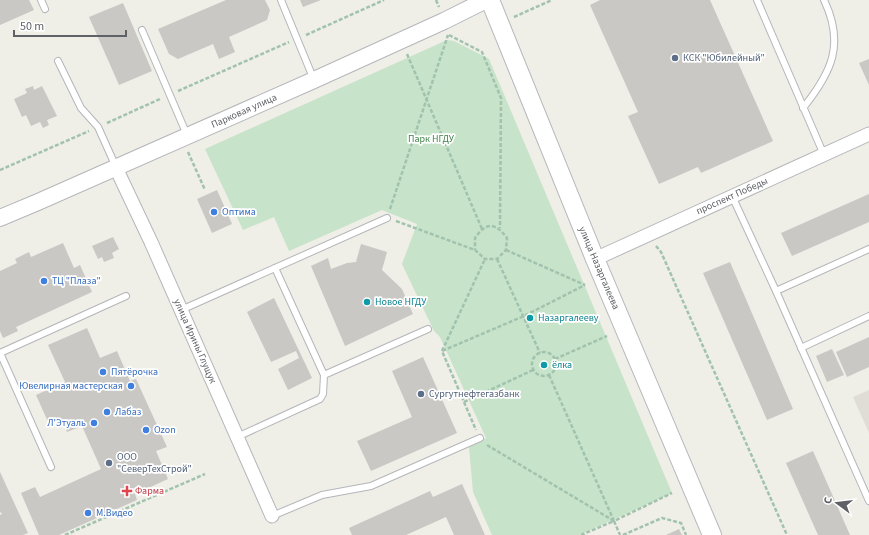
<svg xmlns="http://www.w3.org/2000/svg" width="869" height="535" viewBox="0 0 869 535" font-family="'Source Sans 3',sans-serif">
<style>
.education{fill:#dfddd6}
.green{fill:#c7e3ca}
.building{fill:#cac8c4}
.lines{fill:none;stroke-linecap:round;stroke-linejoin:round}
.service-casing{stroke:#b4b6ba;stroke-width:8}
.minor-casing{stroke:#b4b6ba;stroke-width:15}
.tertiary-casing{stroke:#b4b6ba;stroke-width:18}
.secondary-casing{stroke:#b6b8bd;stroke-width:20}
.path{stroke:#a1c3ae;stroke-width:2.5;stroke-dasharray:4 2;stroke-linecap:butt}
.service{stroke:#fff;stroke-width:6}
.minor{stroke:#fff;stroke-width:13}
.tertiary{stroke:#fff;stroke-width:16}
.secondary{stroke:#fff;stroke-width:18}
.service-dot{fill:#5c6f8a;stroke:#fff;stroke-width:1.5}
.shop-dot{fill:#3f7fe0;stroke:#fff;stroke-width:1.5}
.culture-dot{fill:#0f9aa8;stroke:#fff;stroke-width:1.5}
.health-dot{fill:#e0444e;stroke:#fff;stroke-width:1.5}
.labels{text-anchor:middle;dominant-baseline:central;stroke-width:3.5;stroke-linejoin:round;paint-order:stroke}
.service-label{font-size:10px;fill:#4e5e75;stroke:#fff;text-anchor:start}
.street-label{font-size:10px;fill:#5f6166;stroke:#fff}
.park-label{font-size:10px;fill:#41824a;stroke:#fff}
.shop-label{font-size:10px;fill:#366cbe;stroke:#fff;text-anchor:start}
.culture-label{font-size:10px;fill:#0d838f;stroke:#fff;text-anchor:start}
.health-label{font-size:10px;fill:#be3a42;stroke:#fff;text-anchor:start}
</style>
<rect width="100%" height="100%" fill="#efeee7"/>
<path class="education" d="M 869,390 L 869,433 L 853,397 Z"/>
<path class="green" d="M 447,40 L 454,41 L 489,59 L 672,493 L 579,535 L 492,535 L 473,492 L 469,447 L 486,438 L 440,337 L 434,331 L 402,264 L 417,224 L 382,210 L 289,251 L 274,217 L 243,230 L 205,149 Z"/>
<g class="building">
<path d="M 0,0 L 29,0 L 34,10 L 0,25 Z"/>
<path d="M 226,0 L 265,0 L 270,10 L 267,20 L 229,37 L 235,52 L 219,59 L 213,44 L 178,59 L 169,54 L 158,29 Z"/>
<path d="M 300,0 L 321,0 L 303,7 Z"/>
<path d="M 600,0 L 710,0 L 773,141 L 701,173 L 698,167 L 659,184 L 628,116 L 638,112 L 590,5 Z"/>
<path d="M 123,3 L 152,71 L 119,85 L 89,17 Z"/>
<path d="M 869,59 L 869,85 L 859,63 Z"/>
<path d="M 33,86 L 34,90 L 42,86 L 57,116 L 47,120 L 49,125 L 43,128 L 40,122 L 31,126 L 26,115 L 22,117 L 14,99 L 27,93 L 25,89 Z"/>
<path d="M 217,190 L 232,224 L 212,233 L 197,199 Z"/>
<path d="M 869,194 L 869,222 L 792,256 L 781,233 Z"/>
<path d="M 113,237 L 119,249 L 112,253 L 114,258 L 104,262 L 102,257 L 98,259 L 92,246 Z"/>
<path d="M 63,243 L 74,268 L 80,265 L 92,292 L 16,327 L 18,331 L 3,338 L 0,331 L 0,271 L 17,263 L 15,259 L 29,252 L 31,257 Z"/>
<path d="M 361,244 L 387,252 L 382,270 L 402,289 L 413,314 L 345,346 L 311,266 L 328,258 L 331,269 L 347,263 L 356,262 Z"/>
<path d="M 730,262 L 793,409 L 767,420 L 703,273 Z"/>
<path d="M 274,298 L 312,378 L 288,390 L 278,369 L 299,358 L 296,351 L 271,362 L 247,312 Z"/>
<path d="M 87,328 L 100,358 L 117,351 L 130,381 L 136,379 L 167,447 L 156,451 L 168,479 L 135,494 L 137,500 L 59,535 L 39,535 L 21,493 L 35,487 L 40,497 L 101,469 L 82,426 L 67,432 L 61,419 L 49,424 L 36,395 L 65,382 L 48,345 Z"/>
<path d="M 869,337 L 869,367 L 847,377 L 836,352 Z"/>
<path d="M 832,349 L 844,375 L 827,382 L 816,356 Z"/>
<path d="M 423,357 L 457,433 L 371,471 L 357,441 L 412,417 L 392,371 Z"/>
<path d="M 813,451 L 850,535 L 818,535 L 786,463 Z"/>
<path d="M 0,472 L 28,533 L 23,535 L 0,535 L 0,515 L 2,514 L 1,512 L 0,513 Z"/>
<path d="M 462,484 L 485,535 L 454,535 L 446,517 L 406,535 L 352,535 L 349,528 L 430,491 L 433,497 Z"/>
<path d="M 679,529 L 682,535 L 666,535 Z"/>
</g>
<g class="lines">
<g class="service-casing">
<g id="service">
<path d="M 41,0 L 45,9"/>
<path d="M 281,0 L 314,80"/>
<path d="M 757,0 L 824,155"/>
<path d="M 142,30 L 187,135"/>
<path d="M 58,61 L 81,108 L 98,127 L 116,167"/>
<path d="M 803,108 C 832,72 845,44 824,0"/>
<path d="M 732,196 L 776,291 L 869,501"/>
<path d="M 776,291 L 869,249"/>
<path d="M 181,310 L 387,218"/>
<path d="M 801,348 L 869,316"/>
<path d="M 324,375 L 428,329"/>
<path d="M 237,437 L 320,399 L 323,394 L 324,375 L 275,268"/>
<path d="M 51,467 L 0,353 L 126,296"/>
<path d="M 272,516 L 322,495 L 371,486 L 480,438"/>
</g>
</g>
<g class="minor-casing">
<g id="minor">
<path d="M 116,168 L 151,242 L 272,516"/>
<path d="M 595,259 L 869,134"/>
</g>
</g>
<g class="tertiary-casing">
<path id="tertiary" d="M 0,218 L 38,202 L 314,80 L 444,21 L 486,0"/>
</g>
<g class="secondary-casing">
<path id="secondary" d="M 490,0 L 595,259 L 712,535"/>
</g>
<g class="path">
<path d="M 436,0 L 439,7"/>
<path d="M 514,17 L 552,0"/>
<path d="M 306,35 L 384,0"/>
<path d="M 449,35 L 482,52 L 501,98 L 500,228"/>
<path d="M 407,54 L 482,229"/>
<path d="M 178,91 L 289,42"/>
<path d="M 107,123 L 160,99"/>
<path d="M 188,152 L 205,190"/>
<path d="M 0,170 L 89,131"/>
<path d="M 390,209 L 448,35"/>
<path d="M 396,221 L 475,250 L 485,259 L 497,259 L 506,250 L 507,238 C 495,222 486,222 475,238 L 475,250"/>
<path d="M 656,246 L 661,252 L 787,535"/>
<path d="M 506,250 L 585,285"/>
<path d="M 497,259 L 540,353"/>
<path d="M 442,351 L 485,259"/>
<circle cx="544" cy="364" r="12"/>
<path d="M 555,359 L 607,336"/>
<path d="M 533,370 L 464,402 L 442,351 L 524,316 L 585,285"/>
<path d="M 549,375 L 614,521 L 672,493"/>
<path d="M 464,402 L 476,430"/>
<path d="M 487,445 L 614,521 L 581,535"/>
<path d="M 614,521 L 620,535"/>
<path d="M 65,535 L 205,474"/>
<path d="M 623,535 L 662,518 L 681,523 L 686,535"/>
</g>
<use href="#service" class="service"/>
<use href="#minor" class="minor"/>
<use href="#tertiary" class="tertiary"/>
<use href="#secondary" class="secondary"/>
</g>
<g class="service-dot">
<circle cx="675" cy="58" r="4"/>
<circle cx="421" cy="394" r="4"/>
<circle cx="109" cy="463" r="4"/>
</g>
<g class="shop-dot">
<circle cx="214" cy="212" r="4"/>
<circle cx="44" cy="281" r="4"/>
<circle cx="103" cy="372" r="4"/>
<circle cx="131" cy="386" r="4"/>
<circle cx="107" cy="412" r="4"/>
<circle cx="94" cy="423" r="4"/>
<circle cx="146" cy="430" r="4"/>
<circle cx="88" cy="513" r="4"/>
</g>
<g class="culture-dot">
<circle cx="367" cy="302" r="4"/>
<circle cx="530" cy="318" r="4"/>
<circle cx="544" cy="365" r="4"/>
</g>
<path class="health-dot" d="M125 485h4v4h4v4h-4v4h-4v-4h-4v-4h4z"/>
<g class="labels">
<g class="service-label">
<text x="683" y="58">КСК "Юбилейный"</text>
<text x="429" y="394">Сургутнефтегазбанк</text>
<text x="117" y="457">ООО<tspan x="117" dy="12">"СеверТехСтрой"</tspan></text>
</g>
<g class="street-label">
<text transform="translate(244 111) rotate(-24)">Парковая улица</text>
<text transform="translate(732 196) rotate(-24)">проспект Победы</text>
<text transform="translate(599 268) rotate(67)">улица Назаргалеева</text>
<text transform="translate(195 341) rotate(66)">улица Ирины Глущук</text>
</g>
<g class="park-label">
<text x="431" y="139">Парк НГДУ</text>
</g>
<g class="shop-label">
<text x="222" y="212">Оптима</text>
<text x="52" y="281">ТЦ "Плаза"</text>
<text x="111" y="372">Пятёрочка</text>
<text x="123" y="386" text-anchor="end">Ювелирная мастерская</text>
<text x="115" y="412">Лабаз</text>
<text x="86" y="423" text-anchor="end">Л'Этуаль</text>
<text x="154" y="430">Ozon</text>
<text x="96" y="513">М.Видео</text>
</g>
<g class="culture-label">
<text x="375" y="302">Новое НГДУ</text>
<text x="538" y="318">Назаргалееву</text>
<text x="552" y="365">ёлка</text>
</g>
<g class="health-label">
<text x="135" y="491">Фарма</text>
</g>
</g>
<g transform="translate(837 503) rotate(285)" stroke="#ffffff" stroke-width="3" paint-order="stroke">
<path d="M0-3L7 15L0 10L-7 15Z" fill="#5f6166"/>
<text y="-6" font-size="11" font-weight="bold" text-anchor="middle" fill="#5f6166">С</text>
</g>
<path d="M14 30v6h112v-6" fill="none" stroke="#5f6166" stroke-width="2"/>
<text x="20" y="30" font-size="12" fill="#5f6166" stroke="#ffffff" stroke-width="3" paint-order="stroke">50 m</text>
</svg>
